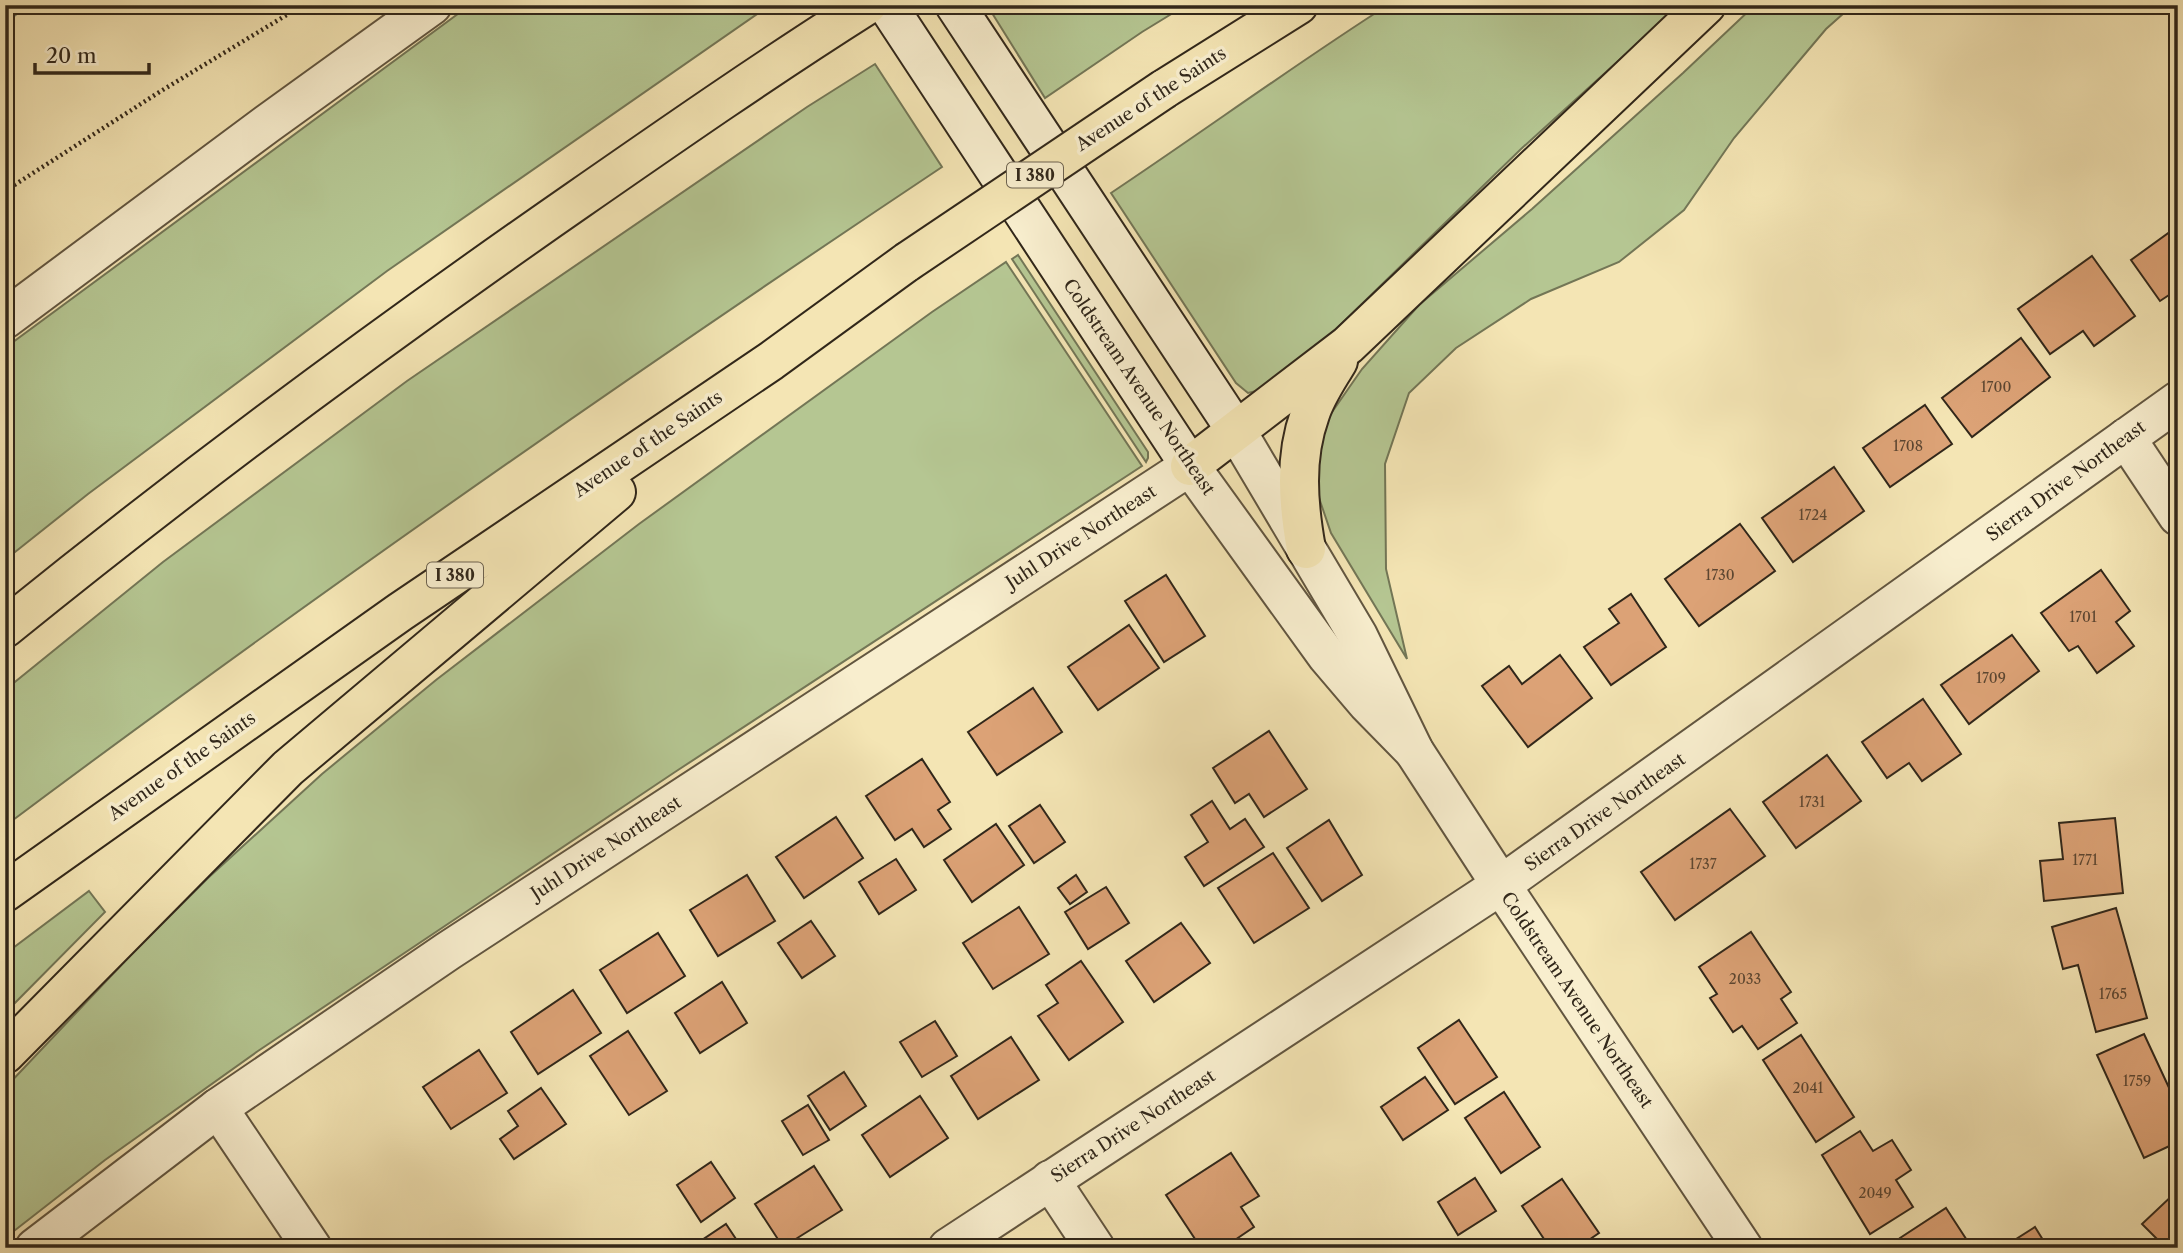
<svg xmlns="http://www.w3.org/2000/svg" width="2183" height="1253" viewBox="0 0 2183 1253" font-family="'Libre Caslon Text',serif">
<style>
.green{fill:#b5c692;stroke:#737656;stroke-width:2}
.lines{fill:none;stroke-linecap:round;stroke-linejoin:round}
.stream{stroke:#718273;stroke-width:12}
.building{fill:#dca276;stroke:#31271a;stroke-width:2}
.minor-casing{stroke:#625640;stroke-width:42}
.tertiary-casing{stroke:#625640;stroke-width:42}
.secondary-casing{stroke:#31271a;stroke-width:42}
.motorway-casing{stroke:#31271a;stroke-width:42}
.path{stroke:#31271a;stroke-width:4.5;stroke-dasharray:2 3.5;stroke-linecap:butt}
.minor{stroke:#f8eece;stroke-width:38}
.tertiary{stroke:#f8eece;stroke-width:38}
.secondary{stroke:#f8eece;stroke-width:38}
.motorway{stroke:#f4e5b4;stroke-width:38}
.motorway-bridge-casing{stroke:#31271a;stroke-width:42;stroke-linecap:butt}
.motorway-bridge{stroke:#f4e5b4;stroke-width:38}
.labels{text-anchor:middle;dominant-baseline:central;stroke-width:7;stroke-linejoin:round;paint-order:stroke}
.number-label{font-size:14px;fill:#5c4631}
.shield{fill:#f8eece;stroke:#6d6350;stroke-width:2}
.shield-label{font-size:16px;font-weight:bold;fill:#31271a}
.street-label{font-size:18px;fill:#31271a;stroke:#f8eece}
</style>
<rect width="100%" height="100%" fill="#f4e5b4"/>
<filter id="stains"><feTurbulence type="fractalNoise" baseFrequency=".00286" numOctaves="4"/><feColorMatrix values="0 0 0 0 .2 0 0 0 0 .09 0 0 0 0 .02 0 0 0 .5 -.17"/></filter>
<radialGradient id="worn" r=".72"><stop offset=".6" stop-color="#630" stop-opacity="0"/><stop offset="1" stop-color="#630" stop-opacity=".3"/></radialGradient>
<g class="green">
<path d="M 470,5 L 770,5 L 387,271 L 88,494 L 5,560 L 5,348 Z"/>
<path d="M 987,5 L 1186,5 L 1142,32 L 1045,98 Z"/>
<path d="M 1388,5 L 1680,5 L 1521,149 L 1296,368 L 1269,388 L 1248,393 L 1236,383 L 1111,193 C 1204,131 1294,65 1388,5 Z"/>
<path d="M 1755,5 L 1853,5 L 1826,29 L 1734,138 L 1684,210 L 1619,262 L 1531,299 L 1456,348 L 1409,393 L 1385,464 L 1386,569 L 1407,659 L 1331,533 L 1318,495 L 1316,450 L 1330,415 L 1362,369 L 1419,305 L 1532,209 L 1683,73 Z"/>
<path d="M 875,64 L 942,167 C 624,379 311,597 5,826 L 5,690 L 163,562 L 407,381 L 807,107 Z"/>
<path d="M 1018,255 L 1148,452 L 1148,458 L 1146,462 L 1012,259 Z"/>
<path d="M 1006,262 L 1142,466 L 675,772 L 258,1051 L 105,1160 L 5,1238 L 5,1088 L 128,958 L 208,878 L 322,774 L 436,680 L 639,524 L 932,312 Z"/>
<path d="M 89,891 L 105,912 L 5,1013 L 5,954 Z"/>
</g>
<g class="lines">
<path class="stream" d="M 5,17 L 20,5"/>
</g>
<g class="building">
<path d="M 2178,226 L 2178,289 L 2160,301 L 2131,260 Z"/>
<path d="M 2092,256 L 2135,316 L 2094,346 L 2083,331 L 2050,354 L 2018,309 Z"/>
<path d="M 2021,338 L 2050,377 L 1972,437 L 1942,398 Z"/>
<path d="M 1925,405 L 1952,444 L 1890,487 L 1863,448 Z"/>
<path d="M 1834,467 L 1864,511 L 1793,562 L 1762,518 Z"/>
<path d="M 1740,524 L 1775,571 L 1699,626 L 1665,579 Z"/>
<path d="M 2101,570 L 2130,611 L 2116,622 L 2134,646 L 2097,673 L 2078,646 L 2069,651 L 2041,613 Z"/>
<path d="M 1166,575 L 1205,636 L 1164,662 L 1125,601 Z"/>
<path d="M 1631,594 L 1666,647 L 1611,685 L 1584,647 L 1619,623 L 1609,609 Z"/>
<path d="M 1129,625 L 1159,668 L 1098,710 L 1068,667 Z"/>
<path d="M 2012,635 L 2039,671 L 1969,724 L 1941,685 Z"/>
<path d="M 1560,655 L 1592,698 L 1528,747 L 1482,686 L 1509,666 L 1522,684 Z"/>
<path d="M 1033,688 L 1062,732 L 997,775 L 968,732 Z"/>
<path d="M 1923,699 L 1961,754 L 1922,781 L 1909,763 L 1887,778 L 1862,742 Z"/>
<path d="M 1269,731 L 1307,789 L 1264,817 L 1249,794 L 1235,803 L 1213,768 Z"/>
<path d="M 1827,755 L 1861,801 L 1796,848 L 1763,802 Z"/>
<path d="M 922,759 L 950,802 L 938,810 L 951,829 L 924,847 L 912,829 L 895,840 L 866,796 Z"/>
<path d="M 1212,801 L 1230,829 L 1245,819 L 1264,847 L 1204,886 L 1185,857 L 1208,842 L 1191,815 Z"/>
<path d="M 1040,805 L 1065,842 L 1034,863 L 1009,826 Z"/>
<path d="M 1730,809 L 1765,856 L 1675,920 L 1641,872 Z"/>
<path d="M 836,817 L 863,858 L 804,898 L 776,857 Z"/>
<path d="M 2115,818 L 2123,893 L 2044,901 L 2040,861 L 2063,859 L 2059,823 Z"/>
<path d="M 1329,820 L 1362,875 L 1322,901 L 1287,848 Z"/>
<path d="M 996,824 L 1024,865 L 972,902 L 944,860 Z"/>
<path d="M 1273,853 L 1309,908 L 1254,943 L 1218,888 Z"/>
<path d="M 896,859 L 916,890 L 879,914 L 859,882 Z"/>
<path d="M 747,875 L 775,921 L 718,956 L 690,910 Z"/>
<path d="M 1076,875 L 1087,892 L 1070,904 L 1058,888 Z"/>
<path d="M 1106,887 L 1129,923 L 1088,949 L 1065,912 Z"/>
<path d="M 1019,907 L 1049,954 L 993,989 L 963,943 Z"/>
<path d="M 2116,908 L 2147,1018 L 2096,1032 L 2078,965 L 2063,969 L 2052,927 Z"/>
<path d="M 811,921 L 835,956 L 802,978 L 778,943 Z"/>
<path d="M 1181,923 L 1210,963 L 1154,1002 L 1126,961 Z"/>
<path d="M 1751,932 L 1791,992 L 1781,999 L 1797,1023 L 1758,1049 L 1742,1026 L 1733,1032 L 1710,998 L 1717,994 L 1699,967 Z"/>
<path d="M 658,933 L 685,976 L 627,1013 L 600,970 Z"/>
<path d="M 1081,961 L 1123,1022 L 1069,1060 L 1038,1016 L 1058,1003 L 1046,985 Z"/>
<path d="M 722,982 L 747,1023 L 700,1053 L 675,1013 Z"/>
<path d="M 573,990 L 601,1033 L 538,1074 L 511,1032 Z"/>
<path d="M 1459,1020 L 1497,1077 L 1455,1104 L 1418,1048 Z"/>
<path d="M 935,1021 L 957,1056 L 922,1077 L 900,1042 Z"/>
<path d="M 628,1031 L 667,1091 L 629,1115 L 590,1056 Z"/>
<path d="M 2144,1034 L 2178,1107 L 2178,1142 L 2144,1158 L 2097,1055 Z"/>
<path d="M 1801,1035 L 1854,1117 L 1816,1142 L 1763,1060 Z"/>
<path d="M 1011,1037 L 1039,1080 L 978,1119 L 951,1076 Z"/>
<path d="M 479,1050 L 507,1093 L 451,1129 L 423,1087 Z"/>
<path d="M 844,1072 L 866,1106 L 830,1130 L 808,1096 Z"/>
<path d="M 1425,1077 L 1448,1110 L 1403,1140 L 1381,1107 Z"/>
<path d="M 541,1088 L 566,1124 L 514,1159 L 500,1139 L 518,1126 L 508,1111 Z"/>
<path d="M 1504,1092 L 1540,1147 L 1501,1173 L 1465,1118 Z"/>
<path d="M 920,1096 L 948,1138 L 890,1177 L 862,1135 Z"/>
<path d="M 808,1105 L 829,1140 L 803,1155 L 782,1121 Z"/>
<path d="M 1860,1131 L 1873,1151 L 1892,1140 L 1911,1170 L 1896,1180 L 1913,1207 L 1870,1234 L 1822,1155 Z"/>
<path d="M 1231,1153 L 1259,1196 L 1241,1207 L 1254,1227 L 1223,1248 L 1201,1248 L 1166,1195 Z"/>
<path d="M 711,1162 L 735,1198 L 701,1222 L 677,1185 Z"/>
<path d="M 814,1166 L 842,1210 L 783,1247 L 755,1204 Z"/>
<path d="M 1475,1178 L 1496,1211 L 1458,1235 L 1438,1202 Z"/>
<path d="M 1562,1179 L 1599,1233 L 1577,1248 L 1550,1248 L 1522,1206 Z"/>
<path d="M 2178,1190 L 2178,1248 L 2166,1248 L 2142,1224 Z"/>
<path d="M 1946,1208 L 1972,1248 L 1906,1248 L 1900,1238 Z"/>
<path d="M 726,1224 L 742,1248 L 690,1248 Z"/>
<path d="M 2035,1227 L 2048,1248 L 2002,1248 Z"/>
</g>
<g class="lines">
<g class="minor-casing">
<g id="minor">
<path d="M 2126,438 L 2178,516"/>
<path d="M 218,1108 L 312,1248"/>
<path d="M 1050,1180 L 1095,1248"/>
<path d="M 948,1248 L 1501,885 L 2178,401"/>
</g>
</g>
<g class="tertiary-casing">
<g id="tertiary">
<path d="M 5,319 L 267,124 L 432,5"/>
<path d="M 1237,432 L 1358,636 L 1414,751 L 1501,885 L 1743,1248"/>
<path d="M 35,1248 L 218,1108 L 448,951 L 1190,466 L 1327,656 L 1367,703 L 1414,751"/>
</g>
</g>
<g class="secondary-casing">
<g id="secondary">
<path d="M 887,5 L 1190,466"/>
<path d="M 955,5 L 1237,432"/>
</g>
</g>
<g class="motorway-casing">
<g id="motorway">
<path d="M 1164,89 L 1298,5"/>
<path d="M 1190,466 L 1348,345 L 1706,5"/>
<path d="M 1306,549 C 1298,504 1294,458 1310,414 C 1316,395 1328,378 1338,361"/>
<path d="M 5,628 C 191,477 383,335 579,199 C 674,133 769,67 867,5"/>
<path d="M 5,892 L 400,612 L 771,361 L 907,262"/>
<path d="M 5,1054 L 288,768 L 616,492"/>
</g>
</g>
<path class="path" d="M 5,191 L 161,91 L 303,5"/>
<use href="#minor" class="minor"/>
<use href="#tertiary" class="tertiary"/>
<use href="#secondary" class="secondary"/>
<use href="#motorway" class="motorway"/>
<g class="motorway-bridge-casing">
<path id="motorway-bridge" d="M 907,262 L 1164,89"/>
</g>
<use href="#motorway-bridge" class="motorway-bridge"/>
</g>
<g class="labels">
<g class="number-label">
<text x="1996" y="387">1700</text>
<text x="1908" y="446">1708</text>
<text x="1813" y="515">1724</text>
<text x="1720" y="575">1730</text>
<text x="2083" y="617">1701</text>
<text x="1991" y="678">1709</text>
<text x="1812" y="802">1731</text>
<text x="2085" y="860">1771</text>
<text x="1703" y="864">1737</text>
<text x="1745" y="979">2033</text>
<text x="2113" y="994">1765</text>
<text x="2137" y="1081">1759</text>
<text x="1808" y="1088">2041</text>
<text x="1875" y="1193">2049</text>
</g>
<g class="shield">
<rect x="1007" y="162.5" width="56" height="25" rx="5"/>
<rect x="427" y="562.5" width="56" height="25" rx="5"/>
</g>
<g class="shield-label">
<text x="1035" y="175">I 380</text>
<text x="455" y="575">I 380</text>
</g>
<g class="street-label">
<text transform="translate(1151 99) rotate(-33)">Avenue of the Saints</text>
<text transform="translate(1139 387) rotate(56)">Coldstream Avenue Northeast</text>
<text transform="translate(648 444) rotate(-34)">Avenue of the Saints</text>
<text transform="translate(2066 481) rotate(-36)">Sierra Drive Northeast</text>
<text transform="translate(1081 537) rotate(-33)">Juhl Drive Northeast</text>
<text transform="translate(182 766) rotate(-35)">Avenue of the Saints</text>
<text transform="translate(1605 812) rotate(-35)">Sierra Drive Northeast</text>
<text transform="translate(606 848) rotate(-33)">Juhl Drive Northeast</text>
<text transform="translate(1577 1000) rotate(56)">Coldstream Avenue Northeast</text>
<text transform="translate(1133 1126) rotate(-33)">Sierra Drive Northeast</text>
</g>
</g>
<rect width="2183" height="1253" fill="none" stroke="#f4e5b4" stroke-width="28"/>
<rect x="7" y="7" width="2169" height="1239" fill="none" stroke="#31271a" stroke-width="3.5"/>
<rect x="14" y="14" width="2155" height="1225" fill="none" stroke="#31271a" stroke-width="2"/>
<path d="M35 63v10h114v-10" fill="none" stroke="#31271a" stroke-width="3.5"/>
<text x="46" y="63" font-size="21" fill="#31271a" stroke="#f8eece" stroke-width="5" paint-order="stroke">20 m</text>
<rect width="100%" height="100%" filter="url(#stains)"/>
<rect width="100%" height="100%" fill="url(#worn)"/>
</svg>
